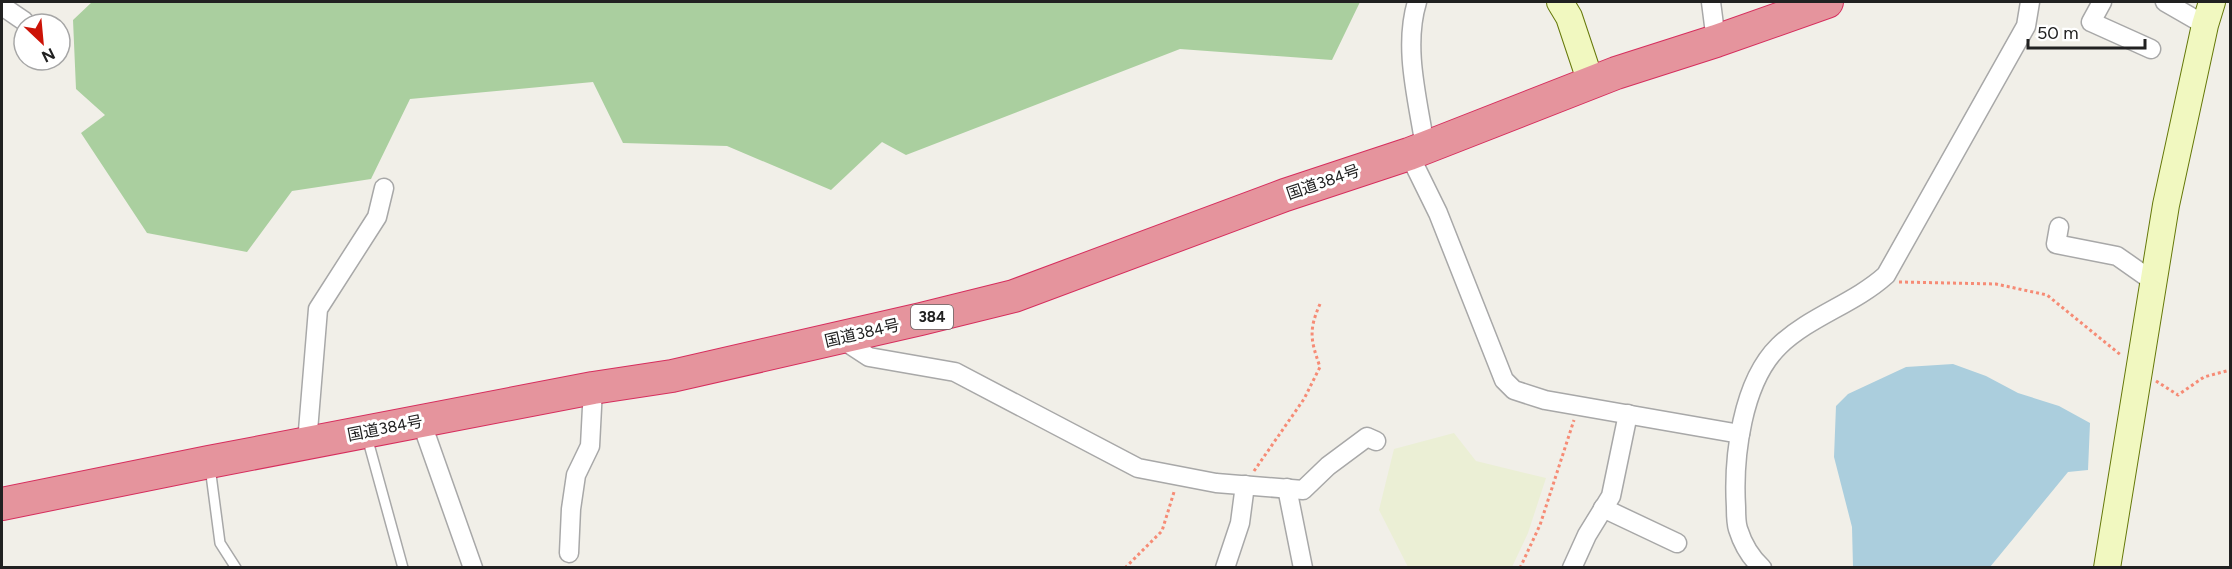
<svg xmlns="http://www.w3.org/2000/svg" width="2232" height="569" viewBox="0 0 2232 569" font-family="Figtree,'Noto Sans JP',sans-serif">
<style>
.farmland{fill:#ebefd5}
.forest{fill:#aacf9f}
.water{fill:#abcedd}
.lines{fill:none;stroke-linecap:round;stroke-linejoin:round}
.lane-casing{stroke:#a8a8a8;stroke-width:12}
.street-casing{stroke:#a8a8a8;stroke-width:21}
.secondary-casing{stroke:#657809;stroke-width:28}
.highway-casing{stroke:#d62e5d;stroke-width:34}
.path{stroke:#f68b75;stroke-width:3;stroke-dasharray:3 3;stroke-linecap:butt}
.lane{stroke:#fff;stroke-width:9}
.street{stroke:#fff;stroke-width:18}
.secondary{stroke:#f1f8c0;stroke-width:26}
.highway{stroke:#e5949d;stroke-width:32}
.labels{text-anchor:middle;dominant-baseline:central;stroke-width:6;stroke-linejoin:round;paint-order:stroke}
.shield{fill:#fff;stroke:#646464;stroke-width:1.5}
.shield-label{font-size:15px;font-weight:bold;fill:#212121}
.street-label{font-size:16px;fill:#212121;stroke:#fff}
</style>
<rect width="100%" height="100%" fill="#f1efe8"/>
<path class="farmland" d="M 1454,433 L 1476,461 L 1546,478 L 1528,533 L 1512,567 L 1408,567 L 1379,510 L 1394,449 Z"/>
<path class="forest" d="M 92,2 L 1360,2 L 1332,60 L 1180,49 L 906,155 L 882,142 L 831,190 L 727,146 L 623,143 L 593,82 L 410,99 L 371,179 L 292,191 L 247,252 L 147,233 L 81,133 L 105,115 L 76,89 L 73,20 Z"/>
<path class="water" d="M 1953,364 L 1986,376 L 2018,393 L 2059,406 L 2090,423 L 2088,470 L 2068,472 L 1990,567 L 1853,567 L 1852,527 L 1834,457 L 1836,406 L 1848,394 L 1906,367 Z"/>
<g class="lines">
<g class="lane-casing">
<g id="lane">
<path d="M 367,437 L 403,568"/>
<path d="M 210,467 L 220,543 L 236,568"/>
</g>
</g>
<g class="street-casing">
<g id="street">
<path d="M 1417,2 C 1403,48 1418,100 1425,147"/>
<path d="M 1711,2 L 1716,41"/>
<path d="M 2102,2 L 2091,22 L 2151,49"/>
<path d="M 2165,2 L 2205,25"/>
<path d="M 2,6 L 24,21"/>
<path d="M 1409,154 L 1438,213 L 1504,380 L 1514,390 L 1545,400 L 1740,434"/>
<path d="M 2059,227 L 2056,244 L 2117,256 L 2154,282"/>
<path d="M 840,338 L 869,357 L 955,372 L 1138,468 L 1216,483 L 1303,490 L 1328,466 L 1367,437 L 1376,441"/>
<path d="M 421,421 L 473,568"/>
<path d="M 307,443 L 318,309 L 377,217 L 384,188"/>
<path d="M 1287,488 L 1303,568"/>
<path d="M 1603,508 L 1677,543"/>
<path d="M 569,553 L 571,509 L 576,475 L 590,446 L 593,388"/>
<path d="M 1225,568 L 1240,523 L 1245,485"/>
<path d="M 1572,568 L 1587,535 L 1611,496 L 1628,414"/>
<path d="M 1762,568 C 1750,557 1743,545 1738,529 C 1736,523 1736,514 1736,507 C 1733,457 1742,382 1779,346 C 1810,316 1854,304 1886,275 L 2026,26 L 2030,2"/>
</g>
</g>
<g class="secondary-casing">
<g id="secondary">
<path d="M 1560,2 L 1569,17 L 1591,83"/>
<path d="M 2107,568 L 2166,205 L 2205,25 L 2212,2"/>
</g>
</g>
<g class="highway-casing">
<path id="highway" d="M 2,504 L 209,462 L 593,388 L 672,376 L 921,319 L 1014,296 L 1285,195 L 1409,154 L 1616,73 L 1716,41 L 1827,2"/>
</g>
<g class="path">
<path d="M 1899,282 L 1996,284 L 2047,295 L 2122,356"/>
<path d="M 2156,381 L 2178,395 L 2204,377 L 2230,370"/>
<path d="M 1254,471 L 1304,399 L 1320,367 C 1311,341 1308,331 1320,304"/>
<path d="M 1125,568 L 1162,531 L 1174,492"/>
<path d="M 1520,568 L 1540,525 L 1574,420"/>
</g>
<use href="#lane" class="lane"/>
<use href="#street" class="street"/>
<use href="#secondary" class="secondary"/>
<use href="#highway" class="highway"/>
</g>
<g class="labels">
<rect class="shield" x="911" y="305" width="42" height="24" rx="4.5"/>
<g class="shield-label">
<text x="932" y="317">384</text>
</g>
<g class="street-label">
<text transform="translate(1323 182) rotate(-19)">国道384号</text>
<text transform="translate(862 333) rotate(-13)">国道384号</text>
<text transform="translate(385 428) rotate(-11)">国道384号</text>
</g>
</g>
<rect width="2232" height="569" fill="none" stroke="#212121" stroke-width="6"/>
<g transform="translate(42 42) rotate(154)"><circle r="28" fill="#ffffff" stroke="#a6a6a6" stroke-width="1.5"/>
<path d="M0-4.5L10 22L0 15L-10 22Z" fill="#cc1307"/>
<text y="-9" font-size="16" font-weight="bold" text-anchor="middle" fill="#212121">N</text>
</g>
<path d="M2028 39v9h117v-9" fill="none" stroke="#212121" stroke-width="3"/>
<text x="2037" y="39" font-size="18" fill="#212121" stroke="#ffffff" stroke-width="4.5" paint-order="stroke">50 m</text>
</svg>
